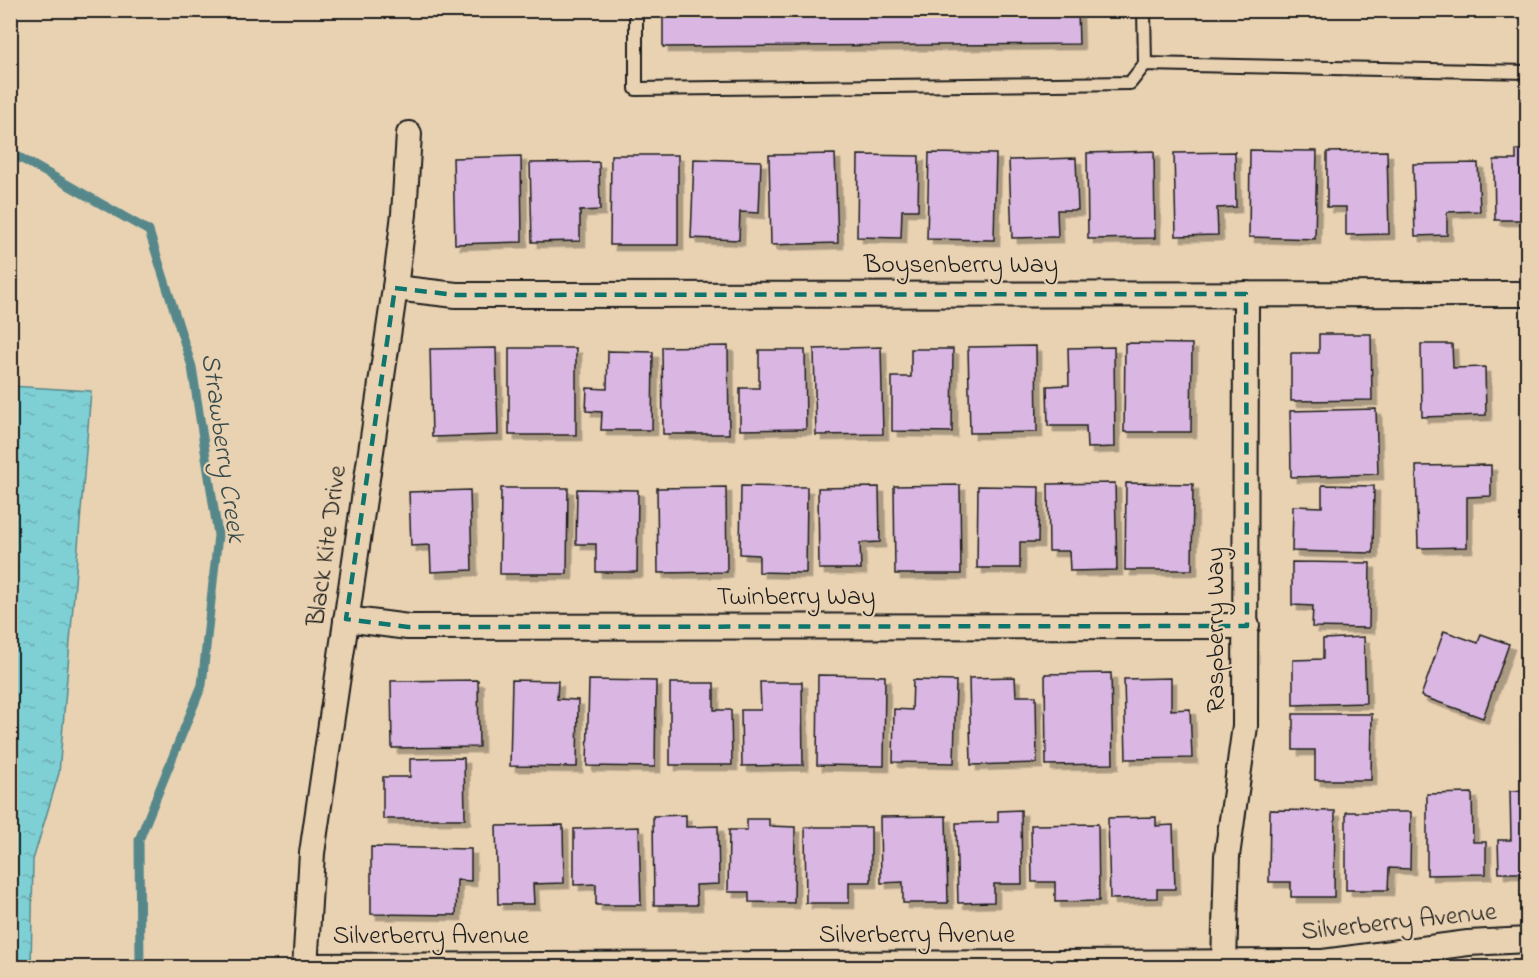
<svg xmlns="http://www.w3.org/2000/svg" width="1538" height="978" viewBox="0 0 1538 978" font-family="'Indie Flower',sans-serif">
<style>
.water{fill:url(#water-ripples);stroke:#57888b;stroke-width:1.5}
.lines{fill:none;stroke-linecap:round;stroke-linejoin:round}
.stream{stroke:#57888b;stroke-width:9}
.building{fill:#d9b7e2;stroke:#1c1c1c;stroke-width:1.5;filter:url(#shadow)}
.service-casing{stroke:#1c1c1c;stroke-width:16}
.minor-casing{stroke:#1c1c1c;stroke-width:28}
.service{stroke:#e9d2b2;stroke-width:12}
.minor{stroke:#e9d2b2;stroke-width:24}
.marked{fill:none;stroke:#0f766e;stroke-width:4.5;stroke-dasharray:12 8;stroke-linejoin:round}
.labels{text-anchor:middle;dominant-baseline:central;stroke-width:4.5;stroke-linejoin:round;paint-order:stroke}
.street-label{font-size:26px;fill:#1c1c1c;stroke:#e9d2b2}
.water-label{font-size:27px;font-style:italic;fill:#35494a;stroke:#e9d2b2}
</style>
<defs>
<pattern id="water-ripples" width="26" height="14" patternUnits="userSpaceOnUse" patternTransform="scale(1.5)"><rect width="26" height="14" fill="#7fd0d5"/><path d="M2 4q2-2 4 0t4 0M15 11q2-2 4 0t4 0" fill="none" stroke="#6db2b6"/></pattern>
<filter id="shadow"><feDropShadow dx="5.5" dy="5.5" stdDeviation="0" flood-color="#0004"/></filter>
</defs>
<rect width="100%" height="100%" fill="#e9d2b2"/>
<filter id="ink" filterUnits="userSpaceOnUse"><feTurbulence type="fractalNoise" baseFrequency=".0167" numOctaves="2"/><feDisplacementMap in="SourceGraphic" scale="12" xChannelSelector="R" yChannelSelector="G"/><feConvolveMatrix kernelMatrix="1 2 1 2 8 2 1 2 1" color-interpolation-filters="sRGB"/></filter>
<g filter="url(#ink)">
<path class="water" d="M 10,386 L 91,391 L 59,773 L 33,860 L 31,968 L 10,967 Z"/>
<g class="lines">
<path class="stream" d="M 10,152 L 149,231 L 192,367 L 218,535 L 202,685 L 139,840 L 140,968"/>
</g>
<g class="building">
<path d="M 663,10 L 1078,10 L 1079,44 L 663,47 Z"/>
<path d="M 1250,150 L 1317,151 L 1315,239 L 1249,237 Z"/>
<path d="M 1516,150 L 1528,150 L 1528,234 L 1523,234 L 1523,220 L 1495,220 L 1494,160 L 1516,160 Z"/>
<path d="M 1154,151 L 1155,238 L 1088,239 L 1087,153 Z"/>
<path d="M 1387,151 L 1389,234 L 1346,235 L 1346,207 L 1327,207 L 1327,152 Z"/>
<path d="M 1235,152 L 1236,207 L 1217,208 L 1218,235 L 1176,236 L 1174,153 Z"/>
<path d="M 929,153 L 996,154 L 994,240 L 927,239 Z"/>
<path d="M 835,154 L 838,243 L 771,245 L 769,155 Z"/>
<path d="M 611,155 L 678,155 L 678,245 L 610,245 Z"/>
<path d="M 858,155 L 919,156 L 918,210 L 902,210 L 901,238 L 857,237 Z"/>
<path d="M 521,156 L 522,242 L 455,244 L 453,158 Z"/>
<path d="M 1076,158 L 1078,210 L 1057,210 L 1058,237 L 1012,238 L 1009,160 Z"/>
<path d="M 694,159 L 761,161 L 759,213 L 740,212 L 739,240 L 691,238 Z"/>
<path d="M 599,162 L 600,210 L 580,211 L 580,241 L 532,242 L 530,163 Z"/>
<path d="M 1478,163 L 1480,211 L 1447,212 L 1447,235 L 1415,236 L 1413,164 Z"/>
<path d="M 1319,334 L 1371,334 L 1372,400 L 1291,401 L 1291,353 L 1319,353 Z"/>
<path d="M 1125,343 L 1192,344 L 1191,432 L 1124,432 Z"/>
<path d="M 1421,344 L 1452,344 L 1453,368 L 1485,367 L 1486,415 L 1422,417 Z"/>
<path d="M 728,346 L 729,434 L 663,434 L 662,347 Z"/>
<path d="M 1036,346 L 1037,432 L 970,433 L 968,347 Z"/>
<path d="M 881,347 L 883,434 L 816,435 L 814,349 Z"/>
<path d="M 1114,347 L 1115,447 L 1087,448 L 1086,426 L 1048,426 L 1047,386 L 1069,385 L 1068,348 Z"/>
<path d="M 496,348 L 498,435 L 432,437 L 430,349 Z"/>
<rect x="509" y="348" width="67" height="87"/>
<path d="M 911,349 L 953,349 L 952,432 L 892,431 L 892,377 L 911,377 Z"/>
<path d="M 759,350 L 805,350 L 806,429 L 740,430 L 740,388 L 759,388 Z"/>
<path d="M 608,351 L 653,352 L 652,430 L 601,430 L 602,412 L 586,411 L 587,388 L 607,389 Z"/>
<path d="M 1376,409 L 1378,474 L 1291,477 L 1290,411 Z"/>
<path d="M 1491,465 L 1491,496 L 1467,497 L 1467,547 L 1418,548 L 1416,466 Z"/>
<path d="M 1115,483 L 1117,570 L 1070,571 L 1069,551 L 1049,551 L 1048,484 Z"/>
<path d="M 1126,483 L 1193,484 L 1192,570 L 1125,570 Z"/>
<path d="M 960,485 L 961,574 L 895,574 L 894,486 Z"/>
<path d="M 1322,485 L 1374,486 L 1373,553 L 1292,551 L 1293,506 L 1322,507 Z"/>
<path d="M 741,486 L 807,487 L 806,573 L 759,572 L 759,555 L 740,554 Z"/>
<path d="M 978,486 L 1039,487 L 1038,542 L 1020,542 L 1020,568 L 977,568 Z"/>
<path d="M 726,487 L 727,572 L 658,573 L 657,488 Z"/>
<path d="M 879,487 L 880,542 L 860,543 L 861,569 L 819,569 L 818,488 Z"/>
<path d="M 501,488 L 568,488 L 567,574 L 500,574 Z"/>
<path d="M 577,489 L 638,490 L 637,572 L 596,572 L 596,544 L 576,544 Z"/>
<path d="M 470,490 L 472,570 L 431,572 L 430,545 L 411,546 L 409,492 Z"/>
<path d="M 1292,562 L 1370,563 L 1369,628 L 1312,627 L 1313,606 L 1292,605 Z"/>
<path d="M 1444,631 L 1478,643 L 1481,634 L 1509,644 L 1483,718 L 1421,696 Z"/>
<path d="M 1364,637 L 1366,703 L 1293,705 L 1293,660 L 1323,659 L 1323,639 Z"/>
<path d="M 1525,653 L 1528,653 L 1528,740 L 1521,739 Z"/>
<path d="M 1111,673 L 1113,764 L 1046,765 L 1045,674 Z"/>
<path d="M 818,675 L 885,676 L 884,766 L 817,765 Z"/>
<path d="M 1015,677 L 1016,696 L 1036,696 L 1037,763 L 971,765 L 969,678 Z"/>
<path d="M 1171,678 L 1171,710 L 1190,709 L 1192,758 L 1126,759 L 1124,679 Z"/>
<path d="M 478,680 L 479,747 L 392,748 L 391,681 Z"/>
<path d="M 512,680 L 558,681 L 557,699 L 578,700 L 577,767 L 510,766 Z"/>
<path d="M 589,680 L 656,681 L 655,767 L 587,766 Z"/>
<path d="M 913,680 L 956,681 L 954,763 L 893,762 L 894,709 L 912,710 Z"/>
<path d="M 760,682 L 802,682 L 803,765 L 742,766 L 741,710 L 761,710 Z"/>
<path d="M 670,683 L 714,683 L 714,710 L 731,710 L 732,765 L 670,765 Z"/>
<path d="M 1293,714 L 1372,714 L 1371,780 L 1315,780 L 1315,750 L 1293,750 Z"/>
<path d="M 464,758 L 465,819 L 383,819 L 383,777 L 410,777 L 410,759 Z"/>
<path d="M 1528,790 L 1528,873 L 1499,873 L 1498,840 L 1511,840 L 1510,791 Z"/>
<path d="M 1472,793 L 1473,842 L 1486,842 L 1486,874 L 1427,875 L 1427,794 Z"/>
<path d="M 1021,810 L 1022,884 L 994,884 L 994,902 L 958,903 L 956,823 L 998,822 L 998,811 Z"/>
<path d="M 1270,810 L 1335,811 L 1334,897 L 1291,897 L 1291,882 L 1269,882 Z"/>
<path d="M 1346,812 L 1411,812 L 1410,869 L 1389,868 L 1388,890 L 1346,890 Z"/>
<path d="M 686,815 L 686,827 L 718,826 L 719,884 L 696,885 L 697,905 L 654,905 L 653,816 Z"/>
<path d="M 946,816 L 948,903 L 903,903 L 903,882 L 881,883 L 880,817 Z"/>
<path d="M 1156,817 L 1156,826 L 1173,825 L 1175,889 L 1157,889 L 1157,898 L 1110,899 L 1108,818 Z"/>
<path d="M 747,819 L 769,819 L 769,826 L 795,827 L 794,903 L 749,902 L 749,892 L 728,892 L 729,830 L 747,830 Z"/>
<path d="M 1098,824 L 1099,901 L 1055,902 L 1055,882 L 1032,882 L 1031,825 Z"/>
<path d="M 563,825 L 564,883 L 533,884 L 534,904 L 498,904 L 496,826 Z"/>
<path d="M 639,827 L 641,905 L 596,905 L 596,884 L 574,885 L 574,829 Z"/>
<path d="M 805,827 L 871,827 L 871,882 L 849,882 L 849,903 L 806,903 Z"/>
<path d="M 371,847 L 471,849 L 471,881 L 457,880 L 456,915 L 371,914 Z"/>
</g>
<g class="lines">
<g class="service-casing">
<g id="service">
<path d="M 636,10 L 636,89 L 1130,83 L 1145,64 L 1528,72"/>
<path d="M 1144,10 L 1145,64"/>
</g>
</g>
<g class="minor-casing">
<g id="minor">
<path d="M 395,288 L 456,295 L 1528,294"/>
<path d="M 346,619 L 408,627 L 1247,626"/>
<path d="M 1224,964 L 1227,856 L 1245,726 L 1246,294"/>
<path d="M 305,966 L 1323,962 L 1468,943 L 1528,940"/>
<path d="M 305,968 L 312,853 L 395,288 L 404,214 L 409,134"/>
</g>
</g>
<use href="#service" class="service"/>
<use href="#minor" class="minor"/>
</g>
</g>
<path class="marked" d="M 395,288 L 456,295 L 1246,294 L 1247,626 L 408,627 L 346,619 Z"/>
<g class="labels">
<g class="street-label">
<text x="961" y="266">Boysenberry Way</text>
<text transform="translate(328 546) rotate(-82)">Black Kite Drive</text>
<text x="796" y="598">Twinberry Way</text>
<text transform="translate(1217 630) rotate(-90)">Raspberry Way</text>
<text transform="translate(1399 923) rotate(-6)">Silverberry Avenue</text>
<text x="917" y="936">Silverberry Avenue</text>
<text x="431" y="937">Silverberry Avenue</text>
</g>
<g class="water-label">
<text transform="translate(222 448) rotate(82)">Strawberry Creek</text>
</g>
</g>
<rect width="1538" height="978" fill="none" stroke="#e9d2b2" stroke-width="36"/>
<rect x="18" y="18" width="1502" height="942" fill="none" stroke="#1c1c1c" stroke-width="2" filter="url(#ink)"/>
</svg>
